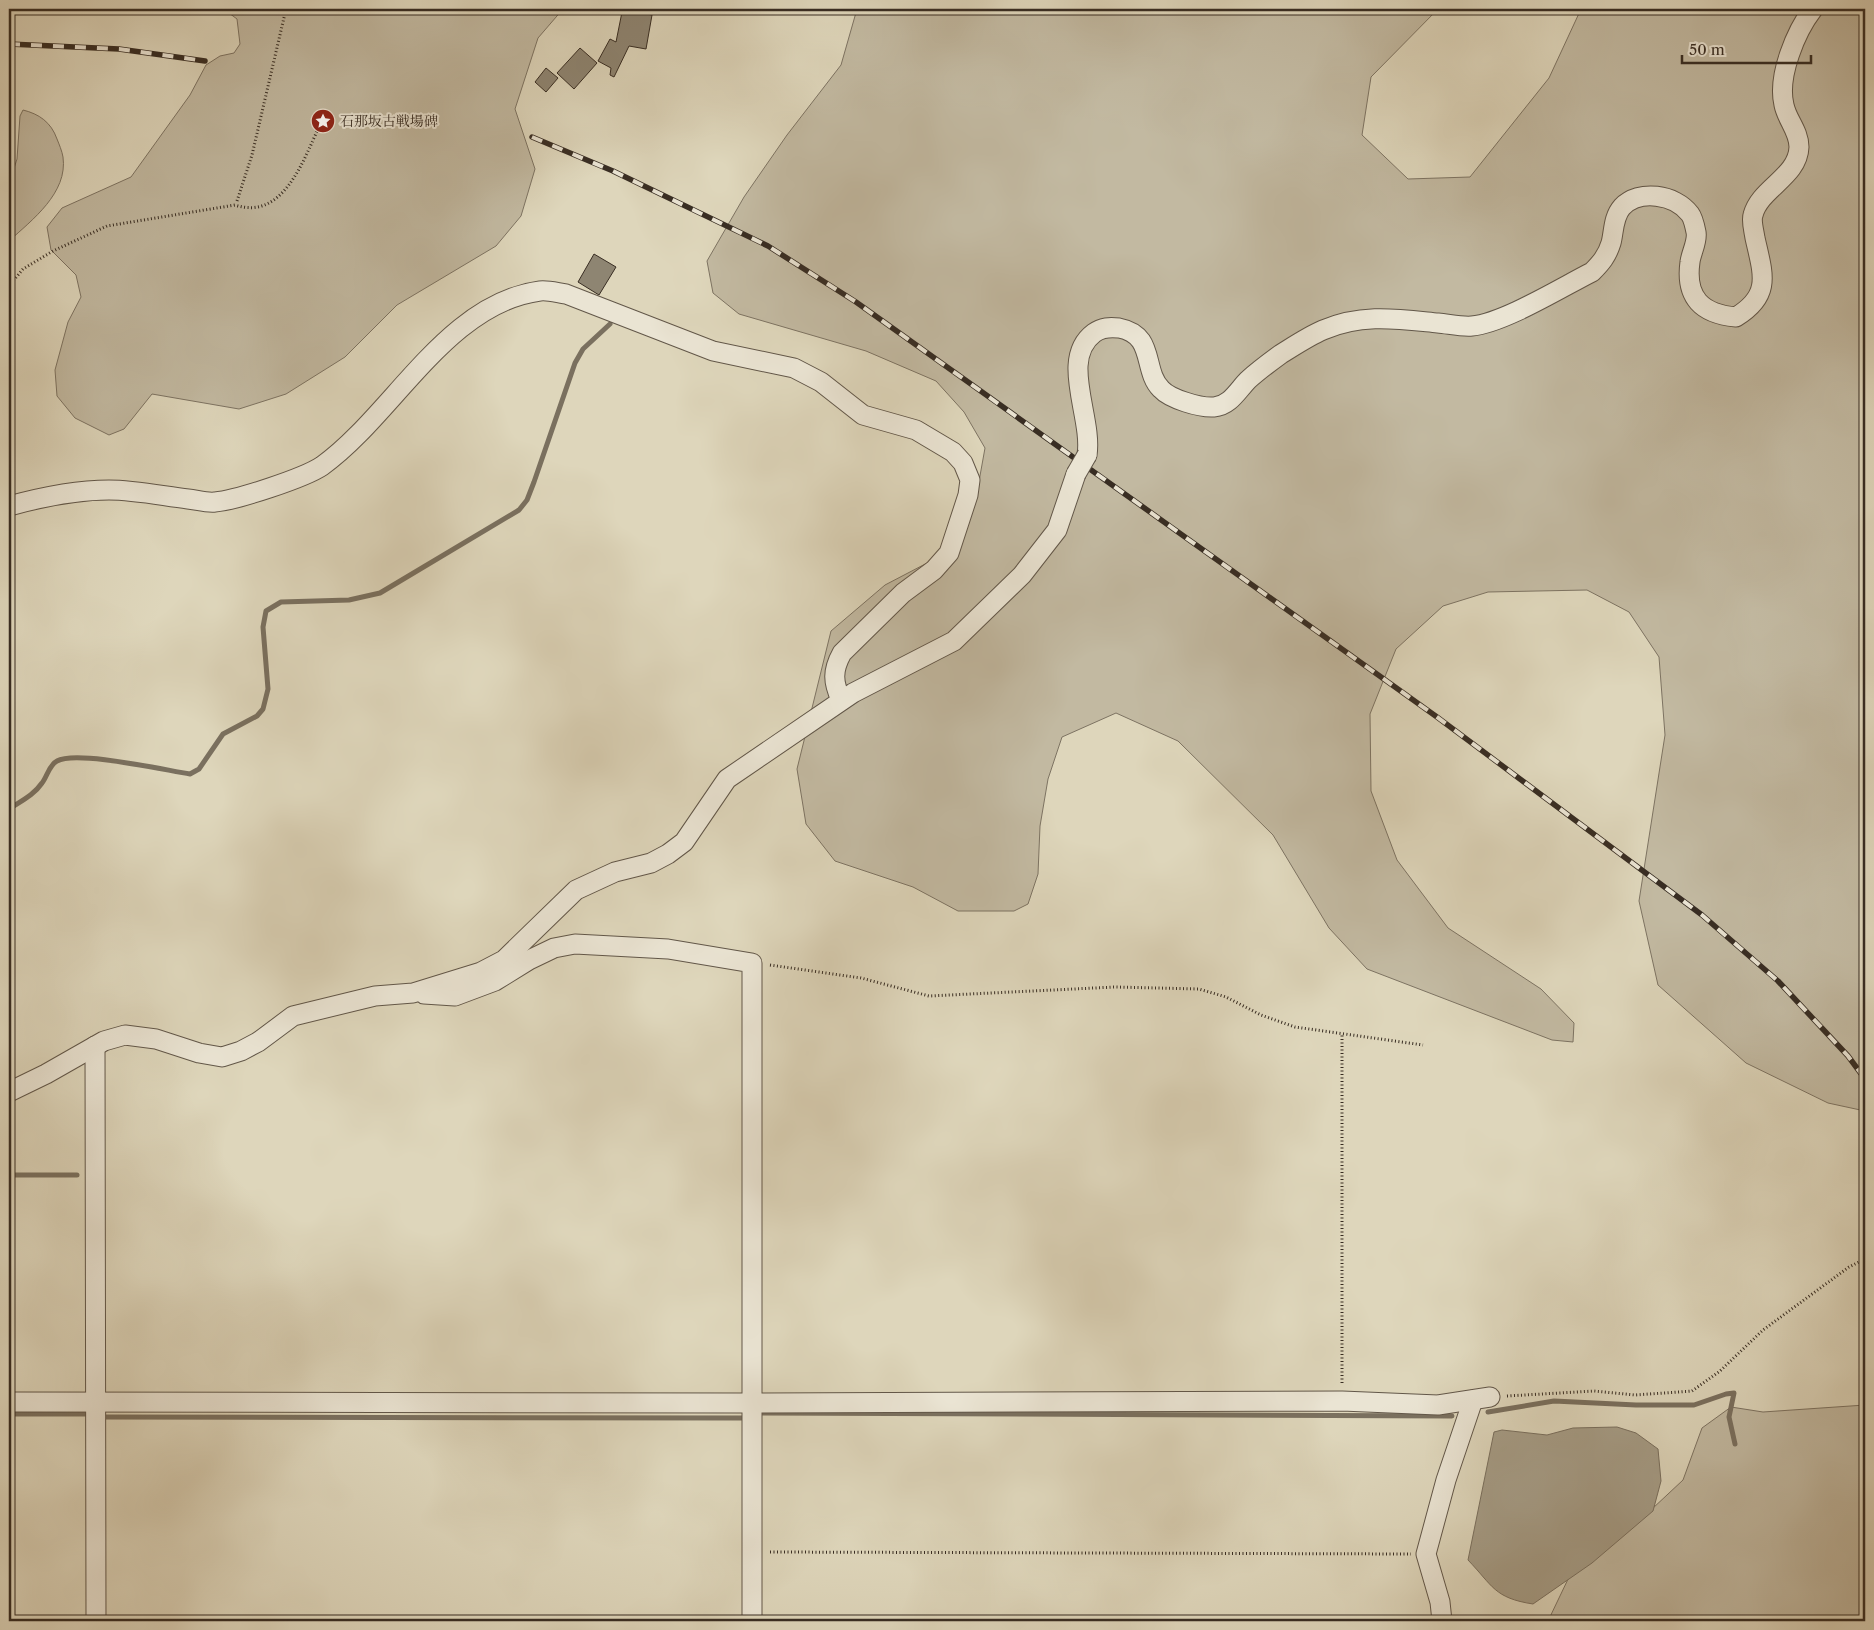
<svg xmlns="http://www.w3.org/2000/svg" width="1874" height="1630" viewBox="0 0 1874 1630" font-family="'Libre Caslon Text','Noto Serif JP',serif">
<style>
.green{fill:#c2b9a1;stroke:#7d7362}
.water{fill:#a69d87;stroke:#7a705f}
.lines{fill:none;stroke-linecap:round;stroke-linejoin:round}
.stream{stroke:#7a705f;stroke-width:5}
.building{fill:#8e8572;stroke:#382d23}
.minor-casing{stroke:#625749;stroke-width:21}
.path{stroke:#382d23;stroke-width:3;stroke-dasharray:1 2.5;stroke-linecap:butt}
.minor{stroke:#eae4d3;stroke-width:19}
.rail-casing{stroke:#382d23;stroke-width:5.5}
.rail{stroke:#eae4d3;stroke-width:4;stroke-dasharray:11;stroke-linecap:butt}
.minor-bridge-casing{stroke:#625749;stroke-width:21;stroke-linecap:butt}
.minor-bridge{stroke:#eae4d3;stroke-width:19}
.labels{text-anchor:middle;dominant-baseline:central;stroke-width:4;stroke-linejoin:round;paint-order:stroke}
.poi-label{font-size:14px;fill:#382d23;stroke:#eae4d3;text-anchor:start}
</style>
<rect width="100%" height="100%" fill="#ded6bb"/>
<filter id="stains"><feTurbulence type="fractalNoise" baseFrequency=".004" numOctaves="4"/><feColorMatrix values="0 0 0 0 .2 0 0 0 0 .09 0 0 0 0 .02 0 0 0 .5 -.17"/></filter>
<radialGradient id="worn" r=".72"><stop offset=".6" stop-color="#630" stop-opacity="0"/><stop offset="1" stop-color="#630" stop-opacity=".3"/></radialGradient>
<g class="green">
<path d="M 215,9 L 563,9 L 538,38 L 515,109 L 535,169 L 521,216 L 496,246 L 397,305 L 345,357 L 286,394 L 239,409 L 152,394 L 124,429 L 109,435 L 75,418 L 57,396 L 55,370 L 68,322 L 81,297 L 76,275 L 51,250 L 47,227 L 62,208 L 131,177 L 190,95 L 206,65 L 220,56 L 234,53 L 240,44 L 237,19 L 229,13 Z"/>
<path d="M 857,9 L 1438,9 L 1371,77 L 1362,135 L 1408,179 L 1470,177 L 1549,78 L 1581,9 L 1865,9 L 1865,1111 L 1828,1103 L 1746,1063 L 1658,985 L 1639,901 L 1665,735 L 1659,657 L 1629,612 L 1587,590 L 1488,592 L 1443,606 L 1396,649 L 1370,714 L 1371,791 L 1397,860 L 1448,928 L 1541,989 L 1574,1023 L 1573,1042 L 1552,1040 L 1367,969 L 1329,928 L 1273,835 L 1178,741 L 1116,713 L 1062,737 L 1048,779 L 1040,826 L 1038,874 L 1028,904 L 1014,911 L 958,911 L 913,887 L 835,861 L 806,824 L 797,769 L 831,631 L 885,585 L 952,550 L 976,498 L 985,448 L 964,412 L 936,381 L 866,351 L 739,314 L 713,293 L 707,261 L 744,197 L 787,135 L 841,65 Z"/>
<path d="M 23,110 C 39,114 51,122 57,139 C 59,144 62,151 63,157 C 68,193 32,220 9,241 L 9,184 L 17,159 L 20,116 Z"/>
<path d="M 1865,1405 L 1865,1621 L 1548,1621 L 1570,1575 L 1652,1509 L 1683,1480 L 1702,1428 L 1731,1407 L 1763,1412 Z"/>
</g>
<path class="water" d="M 1617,1427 L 1636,1433 L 1658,1449 L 1661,1481 L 1653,1511 L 1592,1563 L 1533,1604 C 1494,1598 1493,1586 1468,1560 L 1494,1432 L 1502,1430 L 1547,1435 L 1573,1428 Z"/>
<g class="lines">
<g class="stream">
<path d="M 9,809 C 21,801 34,795 42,783 C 47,777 49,765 57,761 C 76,750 164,770 190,774 L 199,769 L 223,734 L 257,716 L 263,709 L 268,689 L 263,627 L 266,611 L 281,602 L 349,600 L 380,593 L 519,510 L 527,500 L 534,482 L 575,363 L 583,349 L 610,324"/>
<path d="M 9,1175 L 77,1175"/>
<path d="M 1488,1412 L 1554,1401 L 1636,1405 L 1694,1405 L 1726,1394 L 1734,1393 L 1729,1417 L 1735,1444"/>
<path d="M 761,1413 L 1452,1416"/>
<path d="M 9,1414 L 88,1414"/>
<path d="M 102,1417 L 743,1418"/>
</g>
</g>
<g class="building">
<path d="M 625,10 L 652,15 L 646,49 L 629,46 L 614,77 L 610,75 L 611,68 L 598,61 L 610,39 L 616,42 L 622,12 Z"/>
<path d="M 580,48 L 597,63 L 574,89 L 557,73 Z"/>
<path d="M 546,68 L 558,78 L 546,92 L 535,82 Z"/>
<path d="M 594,254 L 616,267 L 599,295 L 578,282 Z"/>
</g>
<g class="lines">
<g class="minor-casing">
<g id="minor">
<path d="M 1087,455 C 1093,417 1059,359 1094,333 C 1102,327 1110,327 1119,328 C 1156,335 1142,370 1161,389 C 1170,399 1200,408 1214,407 C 1230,406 1238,390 1248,380 C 1258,371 1270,362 1281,354 C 1294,346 1309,336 1323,330 C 1362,313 1398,319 1438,323 C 1449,324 1462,327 1472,326 C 1504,323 1562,287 1592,272 C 1601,263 1607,256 1611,243 C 1614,232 1613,217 1622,207 C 1639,189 1675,194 1690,214 C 1693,218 1695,227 1696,232 C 1698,241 1691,253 1690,262 C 1685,298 1702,314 1736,317 C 1772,295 1763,274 1755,238 C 1754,231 1751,221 1753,215 C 1760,188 1798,177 1799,147 C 1799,131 1787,120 1784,105 C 1777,76 1796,31 1813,9"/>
<path d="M 9,506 C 42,497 75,490 109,490 C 135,490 163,496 188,499 C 197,500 207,503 215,502 C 237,500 304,478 322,466 C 393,415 447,303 540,291 C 548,290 558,293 566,294 L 713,351 L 794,368 L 821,382 L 863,415 L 916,430 L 953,452 L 963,463 L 970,480 L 968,495 L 949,553 L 934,570 L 903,593 L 842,653 C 832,671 833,682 841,700"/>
<path d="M 424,994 L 455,996 L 495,981 L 529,960 L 554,948 L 575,944 L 668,949 L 752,963 L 752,1621"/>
<path d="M 95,1046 L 96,1621"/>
<path d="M 9,1092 L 46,1074 L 104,1041 L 125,1035 L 156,1039 L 199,1053 L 222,1057 L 241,1051 L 258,1042 L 293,1016 L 375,996 L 413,993 L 481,972 L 504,960 L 576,890 L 615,872 L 651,863 L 668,854 L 684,842 L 727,779 L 853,693 L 954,641 L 1022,575 L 1057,530 L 1076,474"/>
<path d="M 9,1402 L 751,1403 L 1342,1401 L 1438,1405 L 1490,1397"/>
<path d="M 1442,1621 L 1440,1602 L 1426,1554 L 1446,1480 L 1473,1400"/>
</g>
</g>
<g class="path">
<path d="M 237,201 L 252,155 L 286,9"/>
<path d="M 9,286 L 23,269 L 53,251 L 107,226 L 235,205 C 283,221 303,161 319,127"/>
<path d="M 770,965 L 861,978 L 929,996 L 1115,987 L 1199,989 L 1226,997 L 1261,1015 L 1295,1027 L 1423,1045"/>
<path d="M 1342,1383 L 1342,1034"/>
<path d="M 1507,1396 L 1594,1391 L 1635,1395 L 1692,1391 L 1720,1371 L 1763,1330 L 1849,1267 L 1865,1259"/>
<path d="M 770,1552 L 1411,1554"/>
</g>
<use href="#minor" class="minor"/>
<g class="rail-casing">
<g id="rail">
<path d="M 9,44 L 119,49 L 205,61"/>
<path d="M 532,137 L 613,171 L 768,246 L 856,302 L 1437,717 L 1702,915 L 1778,981 L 1848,1056 L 1865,1079"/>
</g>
</g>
<use href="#rail" class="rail"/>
<g class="minor-bridge-casing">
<path id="minor-bridge" d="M 1076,474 L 1087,455"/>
</g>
<use href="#minor-bridge" class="minor-bridge"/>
</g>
<defs>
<g id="sight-disc" transform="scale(1.25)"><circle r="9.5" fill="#8f2418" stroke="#eae4d3"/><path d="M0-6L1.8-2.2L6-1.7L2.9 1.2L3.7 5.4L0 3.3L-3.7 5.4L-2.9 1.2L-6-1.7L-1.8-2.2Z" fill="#fff"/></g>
</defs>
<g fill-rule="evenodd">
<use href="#sight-disc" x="323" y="121"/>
</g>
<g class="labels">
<g class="poi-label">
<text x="340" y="121">石那坂古戦場碑</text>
</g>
</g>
<rect width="1874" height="1630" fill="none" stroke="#ded6bb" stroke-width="30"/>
<rect x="10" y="10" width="1854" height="1610" fill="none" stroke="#382d23" stroke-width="2.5"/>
<rect x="15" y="15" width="1844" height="1600" fill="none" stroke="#382d23"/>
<path d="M1682 55v8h129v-8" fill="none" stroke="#382d23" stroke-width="2.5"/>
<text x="1689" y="55" font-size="15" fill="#382d23" stroke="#eae4d3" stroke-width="4" paint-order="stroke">50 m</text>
<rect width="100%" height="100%" filter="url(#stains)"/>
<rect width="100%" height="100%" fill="url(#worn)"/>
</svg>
